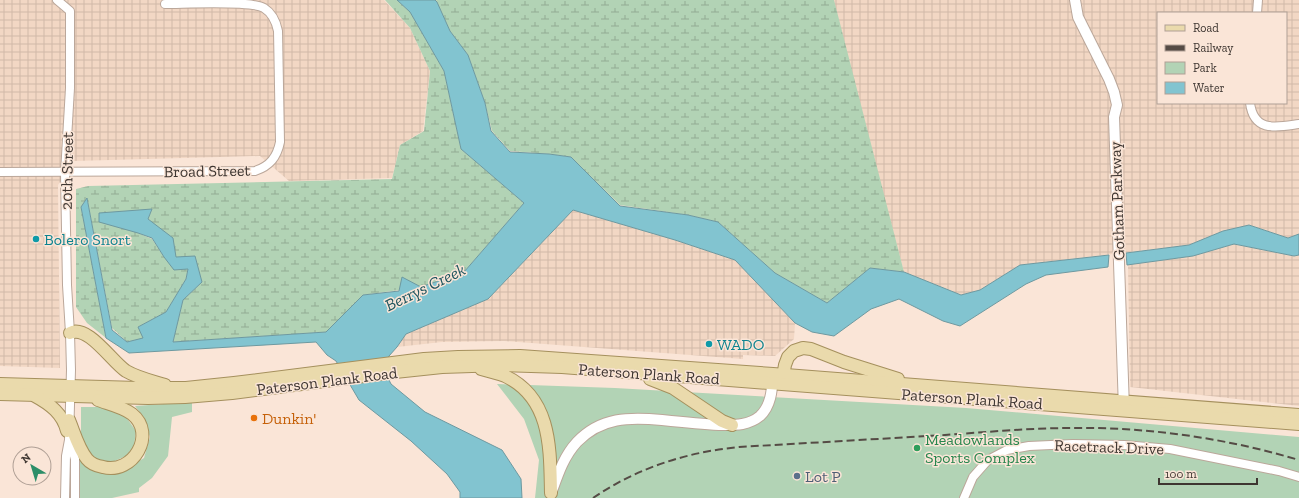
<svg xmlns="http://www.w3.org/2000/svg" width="1299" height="498" viewBox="0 0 1299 498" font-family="'Zilla Slab',serif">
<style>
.industrial{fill:url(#industrial-grid);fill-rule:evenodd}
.green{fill:#b2d3b5}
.wetland{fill:url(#wetland-marsh)}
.water{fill:#82c4d0;stroke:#6e99a0}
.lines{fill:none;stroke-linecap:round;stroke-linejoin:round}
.minor-casing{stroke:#bba79a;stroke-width:10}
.tertiary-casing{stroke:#bba79a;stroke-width:12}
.primary-casing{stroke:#a5905d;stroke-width:14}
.minor{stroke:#fff;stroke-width:8}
.tertiary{stroke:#fff;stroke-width:10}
.primary{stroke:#eadaac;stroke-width:12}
.rail{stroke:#554b45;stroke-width:2;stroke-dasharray:8 4;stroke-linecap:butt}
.culture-dot{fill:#0f9aa8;stroke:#fae5d7;stroke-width:1.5}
.food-dot{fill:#e8710a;stroke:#fae5d7;stroke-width:1.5}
.leisure-dot{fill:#2e9e5b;stroke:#fae5d7;stroke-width:1.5}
.service-dot{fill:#5c6f8a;stroke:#fae5d7;stroke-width:1.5}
.labels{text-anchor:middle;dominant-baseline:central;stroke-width:3;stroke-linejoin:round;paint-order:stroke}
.street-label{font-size:16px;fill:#3e3631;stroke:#fae5d7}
.culture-label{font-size:16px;fill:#0d838f;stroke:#fae5d7;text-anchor:start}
.food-label{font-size:16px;fill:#c56008;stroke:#fae5d7;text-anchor:start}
.leisure-label{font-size:16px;fill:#27864d;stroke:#fae5d7;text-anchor:start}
.service-label{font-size:16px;fill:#4e5e75;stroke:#fae5d7;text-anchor:start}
.water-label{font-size:17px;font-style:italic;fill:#1c545e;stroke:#fae5d7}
</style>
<defs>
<pattern id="industrial-grid" width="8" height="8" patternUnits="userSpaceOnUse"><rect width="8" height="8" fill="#f2d7c4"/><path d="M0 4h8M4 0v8" fill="none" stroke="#d1b9a9"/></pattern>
<pattern id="wetland-marsh" width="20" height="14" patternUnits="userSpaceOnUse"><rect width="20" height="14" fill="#b2d3b5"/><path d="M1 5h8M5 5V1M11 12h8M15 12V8" fill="none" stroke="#92ac94"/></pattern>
</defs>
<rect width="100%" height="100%" fill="#fae5d7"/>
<g class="industrial">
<path d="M 0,0 L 384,0 L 410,28 L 430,71 L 423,131 L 400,145 L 392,178 L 289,181 L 260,156 L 74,161 L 58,185 L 60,368 L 0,366 Z"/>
<path d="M 833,0 L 1299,0 L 1299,234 L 1288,238 L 1249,225 L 1223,231 L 1189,245 L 1020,265 L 980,290 L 961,295 L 904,272 L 841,36 ZM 1158,13 L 1286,13 L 1286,103 L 1158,103 Z"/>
<path d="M 573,210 L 675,240 L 735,260 L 795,323 L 794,339 L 775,356 L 743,355 L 743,359 L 504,341 L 442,342 L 397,347 L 406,334 L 488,299 Z"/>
<path d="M 1234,244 L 1294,256 L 1299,255 L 1299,406 L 1130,387 L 1128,265 L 1193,256 Z"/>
</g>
<g class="green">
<path d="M 497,384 L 615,388 L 966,408 L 1299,437 L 1299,498 L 535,498 L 539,460 L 524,419 Z"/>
<path d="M 192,402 L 192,412 L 172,417 L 168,456 L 152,478 L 139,488 L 139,492 L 112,498 L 79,498 L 78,457 L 123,471 L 144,458 L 150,437 L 143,416 L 135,406 Z"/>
<path d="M 81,407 L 105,407 L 126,417 L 136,431 L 134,446 L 126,456 L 110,463 L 94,459 L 83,449 L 81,440 Z"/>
</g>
<g class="wetland">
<path d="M 385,0 L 397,0 L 410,12 L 444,71 L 461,149 L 524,203 L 464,272 L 421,287 L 363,295 L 326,332 L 173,342 L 183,300 L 202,282 L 176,257 L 148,219 L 152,209 L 138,233 L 152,239 L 164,257 L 188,269 L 186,279 L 166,312 L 138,327 L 144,338 L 127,342 L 112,328 L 87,198 L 81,207 L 106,338 L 87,323 L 76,307 L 76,189 L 88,186 L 392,179 L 400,145 L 424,131 L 430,71 L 410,28 Z"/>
<path d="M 436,0 L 834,0 L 904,272 L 870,268 L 827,303 L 775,273 L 718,222 L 688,215 L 620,205 L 571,157 L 549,154 L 510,151 L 492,131 L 485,103 L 468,55 L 450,31 Z"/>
</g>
<g class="water">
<path d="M 397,0 L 435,0 L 437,2 L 450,31 L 468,55 L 485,103 L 491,131 L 510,152 L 549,154 L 571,157 L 620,206 L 688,215 L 718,222 L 775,273 L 827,303 L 870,268 L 904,272 L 961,295 L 980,290 L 1020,265 L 1109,255 L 1108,267 L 1046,275 L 1026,284 L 960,326 L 943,321 L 899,299 L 871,309 L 834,336 L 812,332 L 795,323 L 735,260 L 675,240 L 573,210 L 488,299 L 406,334 L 397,347 L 389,356 L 383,368 L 391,384 L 425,412 L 502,450 L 521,479 L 522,498 L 460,498 L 460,492 L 447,474 L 411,441 L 359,400 L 336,361 L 327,355 L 316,342 L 129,353 L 106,338 L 81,207 L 87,198 L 112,330 L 127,342 L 143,338 L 138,327 L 166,312 L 186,279 L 188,269 L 174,270 L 164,257 L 152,238 L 138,233 L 99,222 L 99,213 L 152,209 L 148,219 L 173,238 L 176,257 L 195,256 L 202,282 L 183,300 L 173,342 L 326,332 L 363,295 L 399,291 L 402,277 L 421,287 L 464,272 L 524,203 L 461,149 L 444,71 L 410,12 Z"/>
<path d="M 1249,225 L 1288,238 L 1299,234 L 1299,255 L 1294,256 L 1234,244 L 1193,256 L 1127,265 L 1126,253 L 1189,245 L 1223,231 Z"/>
</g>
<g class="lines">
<g class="minor-casing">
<g id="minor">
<path d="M 57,0 L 70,11 L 70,88 L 65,173 L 67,285 L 70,333 L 71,370 L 69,440 L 66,456 L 65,498"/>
<path d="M 1257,13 L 1258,0"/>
<path d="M 1250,103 C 1254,133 1277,127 1299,124"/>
<path d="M 0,172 L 255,171 C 270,166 277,157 280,142 L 278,31 C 276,21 272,13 264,8 C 250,0 185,4 165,4"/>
<path d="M 70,442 L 75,459 L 75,498"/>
<path d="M 964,498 L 973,477 L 988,460 L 1007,450 L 1029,446 L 1073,444 L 1124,445 L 1170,449 L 1279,471 L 1299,477"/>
</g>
</g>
<g class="tertiary-casing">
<g id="tertiary">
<path d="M 1075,0 L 1078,17 L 1109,79 L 1114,92 L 1117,105 L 1114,117 L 1124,409"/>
<path d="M 552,491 C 558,474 564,456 577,442 C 601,417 629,417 662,420 C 681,422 700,424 719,425 C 734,425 748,426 760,416 C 771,406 772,390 773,376"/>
</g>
</g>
<g class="primary-casing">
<g id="primary">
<path d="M 70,333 C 88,324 112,362 126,371 C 138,378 152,381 165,385"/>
<path d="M 481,369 C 489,371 497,373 505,376 C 552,398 550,450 551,493"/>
<path d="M 650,379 L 673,388 L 722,421 L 732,425"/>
<path d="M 782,382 L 785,365 L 788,357 L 794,351 L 803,348 L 811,349 L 844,362 L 898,379"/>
<path d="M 0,384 L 138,388 L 186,388 L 234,383 L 424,359 L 458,357 L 520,356 L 773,374 L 1299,415"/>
<path d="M 0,394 L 148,398 L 185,397 L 232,393 L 395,372 L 442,367 L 502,365 L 562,367 L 1299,424"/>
<path d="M 35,396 C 50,404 63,414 67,431"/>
<path d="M 69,420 C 74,432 78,448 87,459 C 91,464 97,466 103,467 C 133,475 157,434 132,414 C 123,407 109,404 98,400"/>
</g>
</g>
<use href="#minor" class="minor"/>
<use href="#tertiary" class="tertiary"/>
<use href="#primary" class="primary"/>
<path class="rail" d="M 593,498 C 637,468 687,452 739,447 C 808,443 877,439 945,435 C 987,432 1030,428 1072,428 C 1149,427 1225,438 1299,460"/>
</g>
<g class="culture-dot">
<circle cx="36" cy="239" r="4"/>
<circle cx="709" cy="344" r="4"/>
</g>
<circle class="food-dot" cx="254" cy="418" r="4"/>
<circle class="leisure-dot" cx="917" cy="448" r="4"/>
<circle class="service-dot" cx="797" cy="476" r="4"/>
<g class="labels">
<g class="street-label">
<text transform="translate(67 171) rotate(-89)">20th Street</text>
<text transform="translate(207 171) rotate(-1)">Broad Street</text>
<text transform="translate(1117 201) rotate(-92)">Gotham Parkway</text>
<text transform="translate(649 374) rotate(4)">Paterson Plank Road</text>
<text transform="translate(327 381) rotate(-7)">Paterson Plank Road</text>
<text transform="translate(972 399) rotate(4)">Paterson Plank Road</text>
<text transform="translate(1109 447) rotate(2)">Racetrack Drive</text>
</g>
<g class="culture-label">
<text x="44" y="239">Bolero Snort</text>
<text x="717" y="344">WADO</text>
</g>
<g class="food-label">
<text x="262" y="418">Dunkin'</text>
</g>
<g class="leisure-label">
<text x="925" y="439">Meadowlands<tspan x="925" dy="18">Sports Complex</tspan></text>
</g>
<g class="service-label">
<text x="805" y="476">Lot P</text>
</g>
<g class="water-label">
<text transform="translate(425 287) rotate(-26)">Berrys Creek</text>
</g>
</g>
<rect x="1157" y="12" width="130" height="92" fill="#fae5d7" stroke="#af9f95"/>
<rect x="1165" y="25" width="20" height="6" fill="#eadaac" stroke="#af9f95"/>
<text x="1193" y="32" font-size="12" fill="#3e3631">Road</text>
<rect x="1165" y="45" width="20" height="6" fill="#554b45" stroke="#af9f95"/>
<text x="1193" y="52" font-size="12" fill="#3e3631">Railway</text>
<rect x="1165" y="62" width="20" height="12" fill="#b2d3b5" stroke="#af9f95"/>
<text x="1193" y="72" font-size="12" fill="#3e3631">Park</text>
<rect x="1165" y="82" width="20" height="12" fill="#82c4d0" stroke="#af9f95"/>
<text x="1193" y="92" font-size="12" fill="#3e3631">Water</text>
<g transform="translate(32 466) rotate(322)"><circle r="19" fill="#fae5d7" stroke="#af9f95"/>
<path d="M0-3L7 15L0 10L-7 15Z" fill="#2c8e68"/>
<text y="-6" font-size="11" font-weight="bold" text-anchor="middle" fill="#3e3631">N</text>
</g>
<path d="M1159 478v6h98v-6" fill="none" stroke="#3e3631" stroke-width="2"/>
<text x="1165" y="478" font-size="12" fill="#3e3631" stroke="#fae5d7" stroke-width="3" paint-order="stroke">100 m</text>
</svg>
